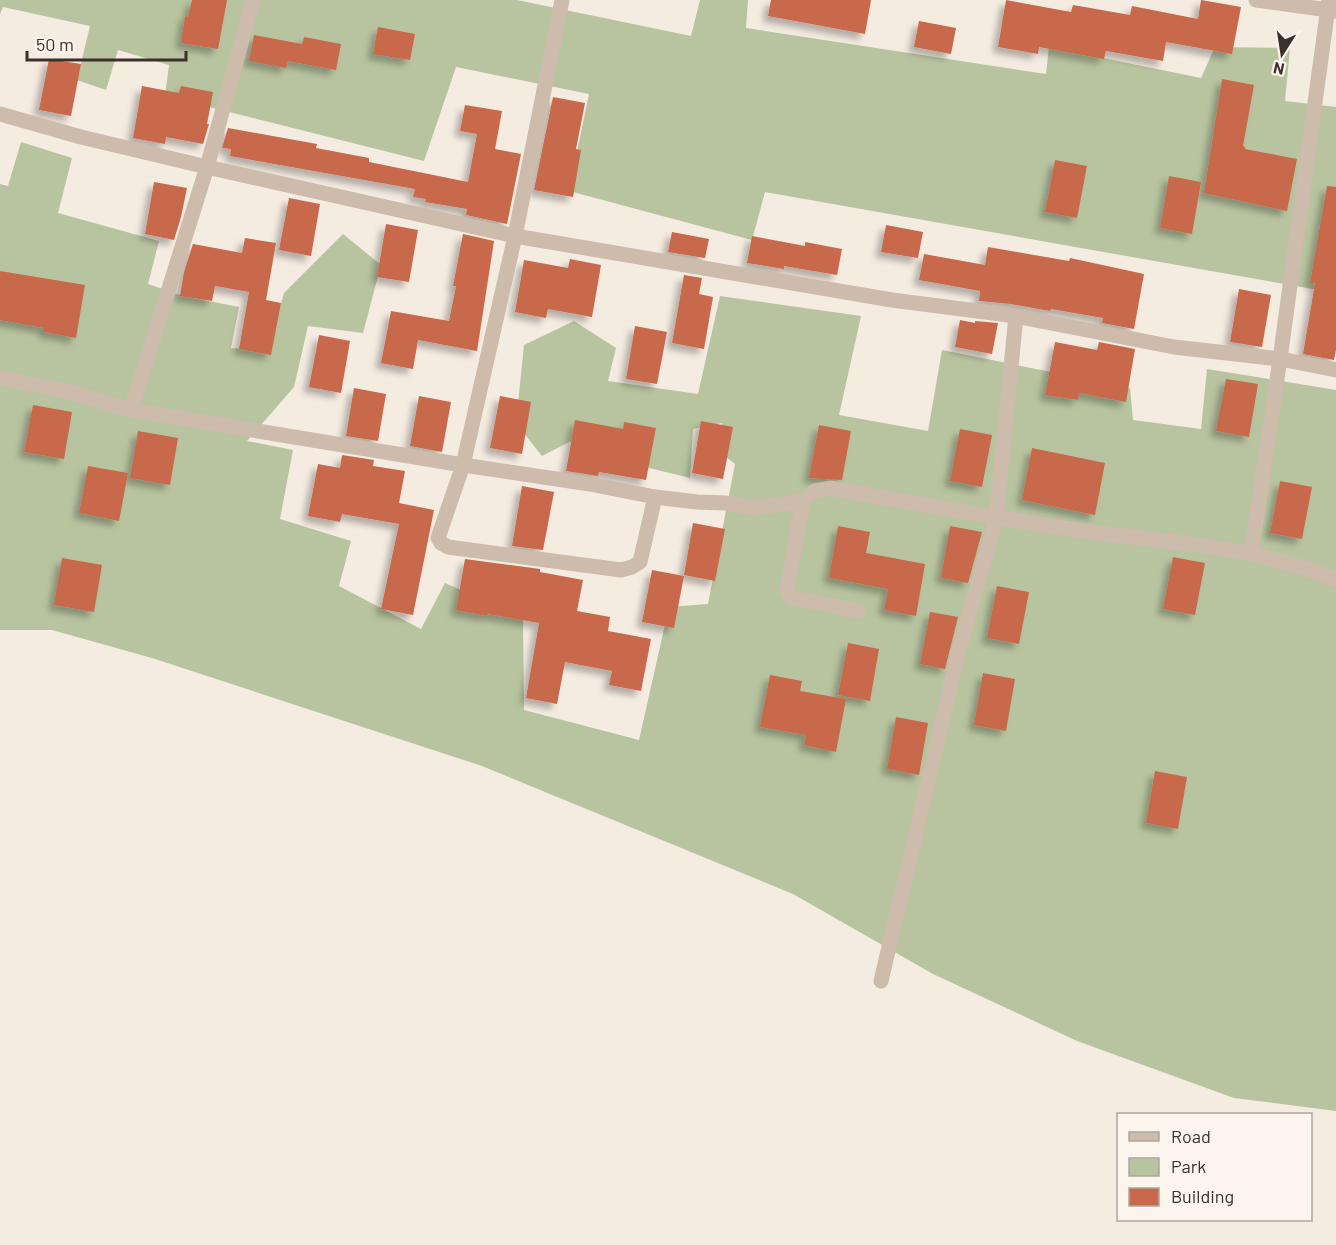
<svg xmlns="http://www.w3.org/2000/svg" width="1336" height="1245" viewBox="0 0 1336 1245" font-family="Barlow,sans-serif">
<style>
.green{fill:#b8c4a0}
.building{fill:#c8694b;filter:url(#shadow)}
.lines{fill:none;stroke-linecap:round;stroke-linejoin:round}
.street{stroke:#cdbbac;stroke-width:15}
</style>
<defs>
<filter id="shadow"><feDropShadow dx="-5.5" dy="5.5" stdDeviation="3" flood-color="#0004"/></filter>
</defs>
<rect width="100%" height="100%" fill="#f4ebe1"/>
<g class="green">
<path d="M 0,0 L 517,0 L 691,36 L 700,0 L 748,0 L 746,28 L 1046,74 L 1049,47 L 1201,78 L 1215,47 L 1290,48 L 1285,101 L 1336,107 L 1336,323 L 1318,290 L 765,192 L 752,240 L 569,191 L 589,94 L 456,67 L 424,161 L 165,96 L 169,65 L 118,50 L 106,90 L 77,80 L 90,26 L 3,7 L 0,14 Z"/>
<path d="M 21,142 L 72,158 L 58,213 L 159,241 L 148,284 L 183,296 L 239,307 L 231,348 L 267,351 L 284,293 L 343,234 L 381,265 L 363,333 L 308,326 L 294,387 L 247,441 L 293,450 L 280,519 L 351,541 L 339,586 L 421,629 L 445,583 L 523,617 L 524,710 L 639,740 L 669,607 L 708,604 L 735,464 L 718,451 L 722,423 L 693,429 L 690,478 L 637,465 L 579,437 L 542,456 L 516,423 L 524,345 L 574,321 L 616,348 L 608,381 L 698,394 L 720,296 L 861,316 L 839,415 L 928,431 L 942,350 L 1130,388 L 1133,420 L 1201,429 L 1207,369 L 1336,390 L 1336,1111 L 1234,1098 L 1077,1041 L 933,974 L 793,894 L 482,766 L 152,658 L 52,630 L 0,630 L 0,184 L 8,186 Z"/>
</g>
<g class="building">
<path d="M 192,0 L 227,0 L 218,49 L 181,43 L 185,16 L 188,17 Z"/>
<path d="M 771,0 L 871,0 L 865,34 L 768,16 Z"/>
<path d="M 1006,0 L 1071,12 L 1073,5 L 1130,15 L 1132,6 L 1198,19 L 1201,0 L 1241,7 L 1232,54 L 1166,42 L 1163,61 L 1106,51 L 1104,59 L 1039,47 L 1038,54 L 998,47 Z"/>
<path d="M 919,21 L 956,28 L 951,54 L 914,47 Z"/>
<path d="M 378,27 L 415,34 L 410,60 L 373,54 Z"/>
<path d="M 254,35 L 302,44 L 304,37 L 341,44 L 336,70 L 288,61 L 286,68 L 249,61 Z"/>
<path d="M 49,59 L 81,64 L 71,116 L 39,110 Z"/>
<path d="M 1222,79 L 1254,85 L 1243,146 L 1245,147 L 1245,149 L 1297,159 L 1287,211 L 1204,193 Z"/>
<path d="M 142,86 L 179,93 L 181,86 L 213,92 L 207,124 L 209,124 L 203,144 L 166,137 L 165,144 L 133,138 Z"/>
<path d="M 553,97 L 585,103 L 576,149 L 581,150 L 573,197 L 534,190 Z"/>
<path d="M 465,105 L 502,111 L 495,149 L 521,154 L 507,224 L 466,215 L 467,209 L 425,202 L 426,199 L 413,197 L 415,189 L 230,156 L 231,149 L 222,148 L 228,128 L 317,144 L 316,148 L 369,158 L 369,162 L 468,182 L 477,134 L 460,131 Z"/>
<path d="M 1055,160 L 1087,166 L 1077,218 L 1045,212 Z"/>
<path d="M 1169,176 L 1201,182 L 1192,234 L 1160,228 Z"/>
<path d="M 154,182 L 187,188 L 181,217 L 174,240 L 145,234 Z"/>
<path d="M 1327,186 L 1336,187 L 1336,350 L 1334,360 L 1303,354 L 1315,283 L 1310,283 Z"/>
<path d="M 289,198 L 320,204 L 311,256 L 279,250 Z"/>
<path d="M 386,224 L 418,230 L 409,282 L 377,277 Z"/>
<path d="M 886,225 L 923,232 L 918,258 L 881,252 Z"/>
<path d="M 672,232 L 709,239 L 705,258 L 668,252 Z"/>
<path d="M 463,234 L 494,241 L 477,351 L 418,340 L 413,369 L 381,363 L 391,311 L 449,321 L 456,286 L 453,286 Z"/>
<path d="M 752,236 L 805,246 L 805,242 L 842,249 L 837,275 L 784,266 L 784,269 L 747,263 Z"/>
<path d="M 245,238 L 276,243 L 266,300 L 281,303 L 271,355 L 239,349 L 249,292 L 215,286 L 212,301 L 180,296 L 184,272 L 193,244 L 242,253 Z"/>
<path d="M 988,247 L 1069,261 L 1070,258 L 1144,274 L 1134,329 L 1102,323 L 1103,318 L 1051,309 L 1050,311 L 1011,304 L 979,301 L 980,291 L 919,280 L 924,254 L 985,265 Z"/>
<path d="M 570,259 L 601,265 L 592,317 L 548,309 L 546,318 L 515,312 L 524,260 L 568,268 Z"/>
<path d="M 0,271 L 85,285 L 76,338 L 44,332 L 44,328 L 0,320 Z"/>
<path d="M 684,275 L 702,278 L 699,294 L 713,297 L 704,349 L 672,343 Z"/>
<path d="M 1239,289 L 1271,295 L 1262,347 L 1230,342 Z"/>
<path d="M 960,320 L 975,323 L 975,321 L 998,323 L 992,354 L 955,347 Z"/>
<path d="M 635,326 L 667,332 L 657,384 L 626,379 Z"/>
<path d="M 319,335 L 350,341 L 341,393 L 309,387 Z"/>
<path d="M 1055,342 L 1097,350 L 1099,342 L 1135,349 L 1126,402 L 1079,393 L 1078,400 L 1045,395 Z"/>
<path d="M 1226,379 L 1258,384 L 1249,437 L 1216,431 Z"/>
<path d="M 354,388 L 386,394 L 378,441 L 346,436 Z"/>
<path d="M 419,396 L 451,402 L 442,452 L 410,446 Z"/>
<path d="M 500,396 L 531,402 L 522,454 L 490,448 Z"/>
<path d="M 33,405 L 72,412 L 64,459 L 24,452 Z"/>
<path d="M 575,420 L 623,429 L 624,422 L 656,428 L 646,480 L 599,472 L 598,476 L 566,471 Z"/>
<path d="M 701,421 L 733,427 L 723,479 L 692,473 Z"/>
<path d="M 819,425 L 851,431 L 842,480 L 809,478 Z"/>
<path d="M 960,429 L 992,435 L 982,487 L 950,481 Z"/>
<path d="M 138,431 L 178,438 L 170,485 L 130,478 Z"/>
<path d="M 1032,448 L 1105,463 L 1095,515 L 1022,500 Z"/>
<path d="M 342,455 L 374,460 L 373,466 L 405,471 L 399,503 L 434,510 L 413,615 L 381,609 L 399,524 L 342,514 L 340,522 L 308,516 L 318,464 L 340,468 Z"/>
<path d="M 88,466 L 128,473 L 119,521 L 79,513 Z"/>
<path d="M 1280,481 L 1312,487 L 1302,539 L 1270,533 Z"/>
<path d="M 522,486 L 554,492 L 543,550 L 512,546 Z"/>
<path d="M 693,523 L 725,529 L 715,581 L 684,575 Z"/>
<path d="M 838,526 L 870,532 L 866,553 L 925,564 L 916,616 L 884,610 L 888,589 L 829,578 Z"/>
<path d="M 950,526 L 982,532 L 968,583 L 941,578 Z"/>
<path d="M 1173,557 L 1205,563 L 1195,615 L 1163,609 Z"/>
<path d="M 62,558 L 102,565 L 94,612 L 54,605 Z"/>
<path d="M 465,559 L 540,569 L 540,572 L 583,580 L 577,611 L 610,617 L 608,631 L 651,639 L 641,691 L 609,685 L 612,671 L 565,662 L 557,704 L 526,698 L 539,623 L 488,614 L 487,616 L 456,610 Z"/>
<path d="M 652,570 L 684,576 L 674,628 L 642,622 Z"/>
<path d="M 997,586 L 1029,592 L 1019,644 L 987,638 Z"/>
<path d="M 930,612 L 958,617 L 945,669 L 920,664 Z"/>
<path d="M 848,643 L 879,649 L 870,701 L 838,695 Z"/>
<path d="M 983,673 L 1015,679 L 1006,731 L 974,725 Z"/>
<path d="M 770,675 L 802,681 L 800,691 L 846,699 L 836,752 L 804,745 L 806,735 L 760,727 Z"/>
<path d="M 896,717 L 928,723 L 919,775 L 887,769 Z"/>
<path d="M 1155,771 L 1187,777 L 1178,829 L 1146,823 Z"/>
</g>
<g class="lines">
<g class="street">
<path d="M 562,0 L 515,236 L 463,465 L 438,538 L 441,543 L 448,547 L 621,570 L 632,567 L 640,562 L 655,497"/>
<path d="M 1256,0 L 1336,11"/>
<path d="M 0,114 L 81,137 L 207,167 L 515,236 L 892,300 L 1016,316 L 1174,347 L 1280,359 L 1336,370"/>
<path d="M 0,378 L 66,391 L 131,410 L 463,465 L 590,484 L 655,497 L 697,502 L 725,503 L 755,508 L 803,501 L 814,491 L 830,488 C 917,504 1004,520 1091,532 C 1173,543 1259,547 1336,580"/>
<path d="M 131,410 L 207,167 L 253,0"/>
<path d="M 803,501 L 787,589 L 790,596 L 793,598 L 859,611"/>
<path d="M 1251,554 L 1280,359 L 1329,0"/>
<path d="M 881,981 L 958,654 L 996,519 L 1016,316"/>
</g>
</g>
<rect x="1117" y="1113" width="195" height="108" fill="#fbf5ee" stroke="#aea6a0" stroke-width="1.5"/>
<rect x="1129" y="1132" width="30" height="9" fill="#cdbbac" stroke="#aea6a0" stroke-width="1.5"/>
<text x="1171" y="1143" font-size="18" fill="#3b302b">Road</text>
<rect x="1129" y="1158" width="30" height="18" fill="#b8c4a0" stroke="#aea6a0" stroke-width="1.5"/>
<text x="1171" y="1173" font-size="18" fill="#3b302b">Park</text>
<rect x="1129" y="1188" width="30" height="18" fill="#c8694b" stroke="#aea6a0" stroke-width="1.5"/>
<text x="1171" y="1203" font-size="18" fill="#3b302b">Building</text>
<g transform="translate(1282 54) rotate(192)" stroke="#fbf5ee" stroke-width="4.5" paint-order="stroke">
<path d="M0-4.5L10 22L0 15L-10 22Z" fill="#3b302b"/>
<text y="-9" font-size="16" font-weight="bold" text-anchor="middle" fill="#3b302b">N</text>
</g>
<path d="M27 51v9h159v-9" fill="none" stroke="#3b302b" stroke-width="3"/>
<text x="36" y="51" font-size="18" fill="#3b302b" stroke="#fbf5ee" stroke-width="4.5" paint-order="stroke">50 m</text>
</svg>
